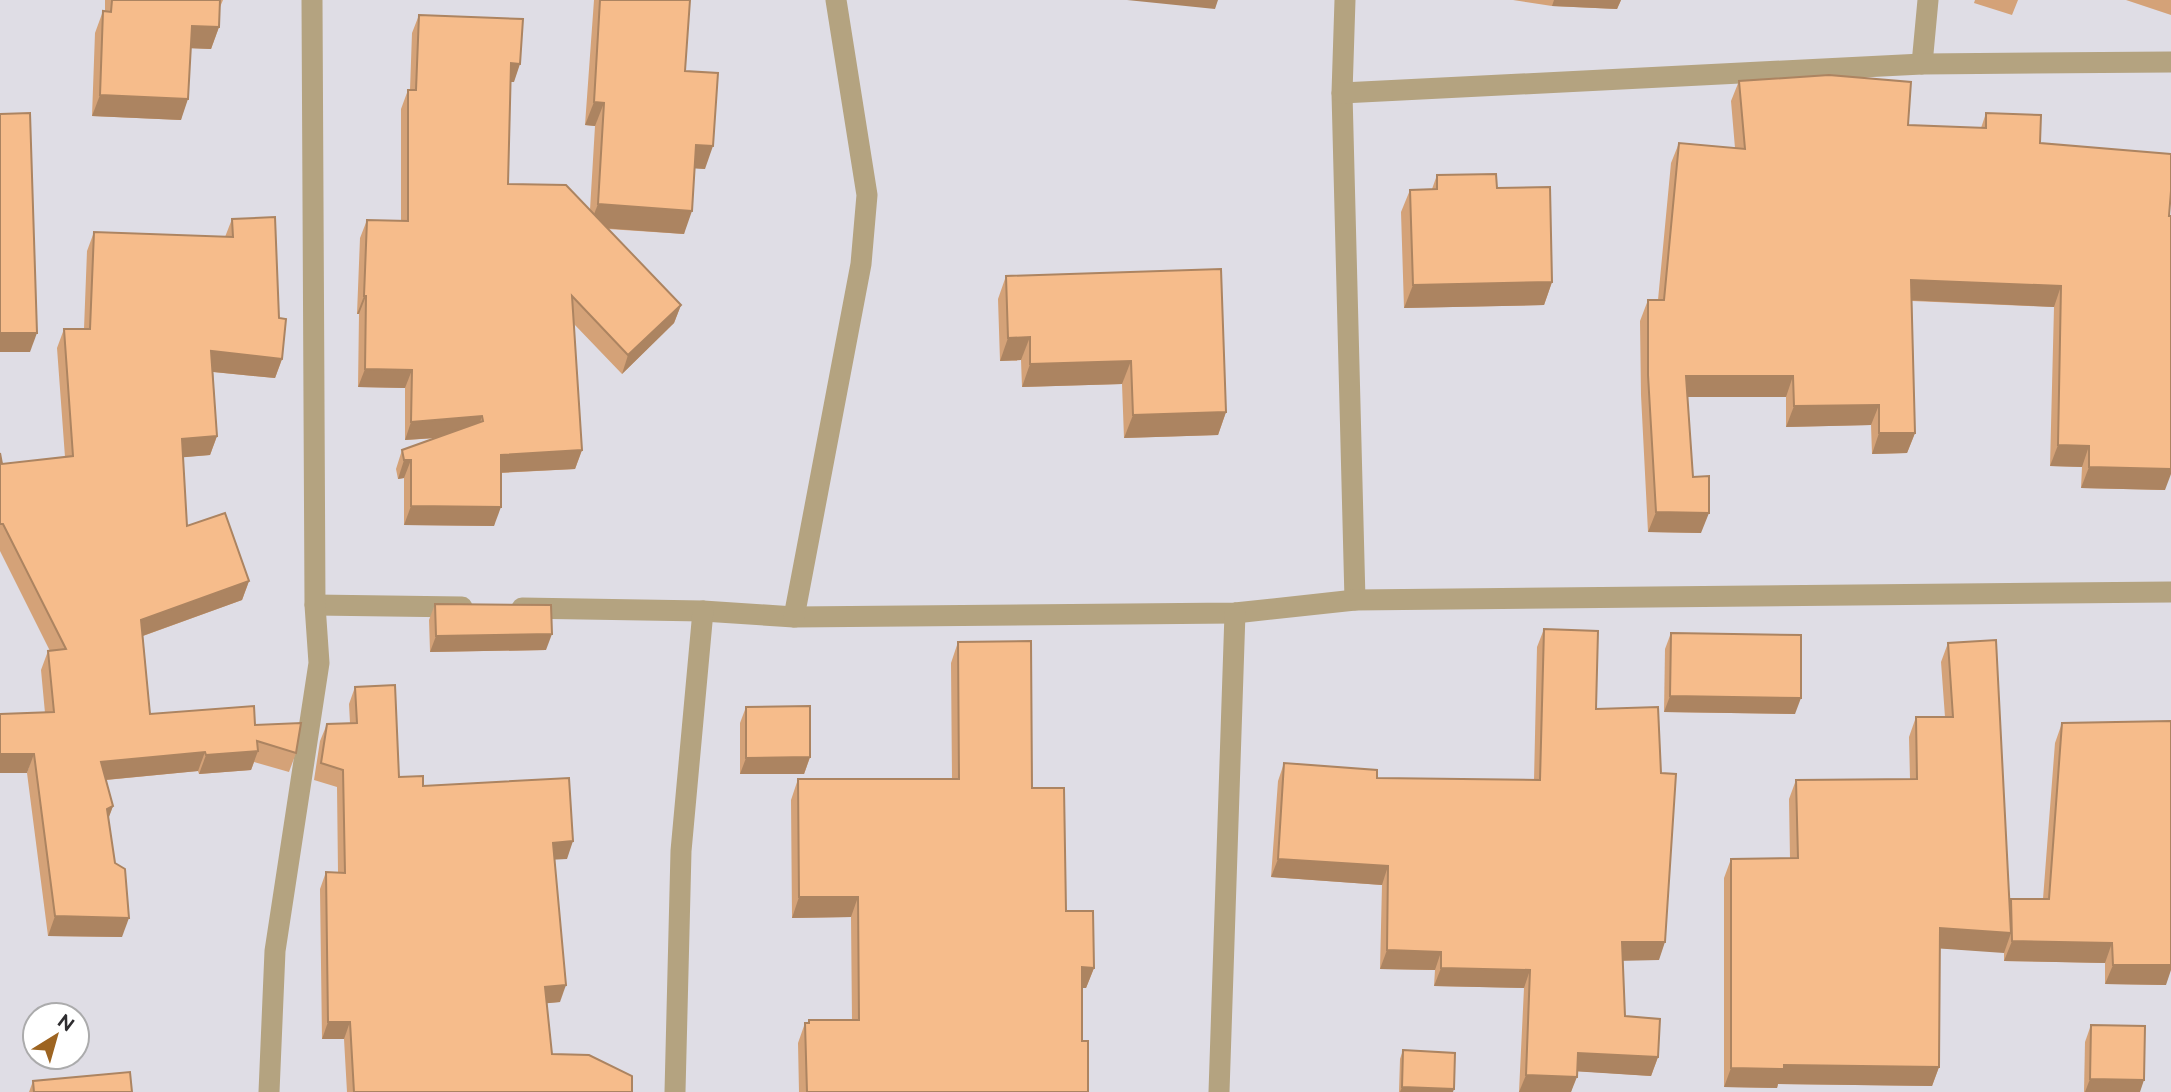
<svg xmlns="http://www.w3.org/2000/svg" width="2171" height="1092" viewBox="0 0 2171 1092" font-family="Raleway,sans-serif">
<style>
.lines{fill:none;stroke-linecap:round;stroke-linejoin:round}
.minor{stroke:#b4a380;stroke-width:21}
.wall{fill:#d4a278}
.shaded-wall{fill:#ac8461}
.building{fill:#f6bc8b;stroke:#ac8461;stroke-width:2}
</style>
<rect width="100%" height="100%" fill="#dfdde5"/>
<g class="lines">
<g class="minor">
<path d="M 1345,0 L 1342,93 L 1355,600"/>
<path d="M 1922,64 L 1928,0"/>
<path d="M 1342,93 L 1922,64 L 2171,62"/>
<path d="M 315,605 L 462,607"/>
<path d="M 522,608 L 703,611 L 794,617 L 1235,613 L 1355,600 L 2171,592"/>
<path d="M 794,617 L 861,264 L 867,195 L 836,0"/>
<path d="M 269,1092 L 275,951 L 319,663 L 315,605 L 312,0"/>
<path d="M 675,1092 L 681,851 L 703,611"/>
<path d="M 1219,1092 L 1235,613"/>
</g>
</g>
<g class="wall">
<path d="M 105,0 L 223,0 L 220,7 L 219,27 L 211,49 L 191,48 L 181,120 L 92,116 L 95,33 L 103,11 L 105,11 Z"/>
<path d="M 594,0 L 690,0 L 685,71 L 705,169 L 695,168 L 684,234 L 608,229 L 681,305 L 674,323 L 622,374 L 574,324 L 582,450 L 575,469 L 501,473 L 494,526 L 404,525 L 404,478 L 398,479 L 396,469 L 402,450 L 438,438 L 405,440 L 405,388 L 358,387 L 359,314 L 357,314 L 360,238 L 367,220 L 401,221 L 401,109 L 408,90 L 410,90 L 412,33 L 419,15 L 514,82 L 510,82 L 508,184 L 590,210 L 595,126 L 585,125 Z"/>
<path d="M 1513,0 L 1621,0 L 1617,9 L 1552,6 Z"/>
<path d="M 1975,0 L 2018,0 L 2012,15 L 1974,3 Z"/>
<path d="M 2126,0 L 2171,0 L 2171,15 Z"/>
<path d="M 1739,81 L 1908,125 L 1981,128 L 1986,113 L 2169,216 L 2165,490 L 2081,488 L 2082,467 L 2050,466 L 2054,307 L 1912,301 L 1915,433 L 1907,453 L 1872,454 L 1871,425 L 1786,427 L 1786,397 L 1687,397 L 1693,477 L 1701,533 L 1648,532 L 1641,395 L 1640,321 L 1648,300 L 1658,300 L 1671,163 L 1679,143 L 1735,148 L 1731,101 Z"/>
<path d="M 1437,175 L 1497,188 L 1552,282 L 1544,305 L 1404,308 L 1401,212 L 1410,190 L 1432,189 Z"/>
<path d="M 232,219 L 279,318 L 282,359 L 275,378 L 213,372 L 217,436 L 210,455 L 183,457 L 187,526 L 249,581 L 242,600 L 143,636 L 150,714 L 255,725 L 296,753 L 289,772 L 254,762 L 251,770 L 199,774 L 198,771 L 106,780 L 113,806 L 108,819 L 122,937 L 48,936 L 27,773 L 45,713 L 41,670 L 48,651 L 50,651 L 0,551 L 0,453 L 2,464 L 65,457 L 57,348 L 64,329 L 84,329 L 87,251 L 94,232 L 225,237 Z"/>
<path d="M 1006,276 L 1226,412 L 1218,435 L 1124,438 L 1122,384 L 1022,387 L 1021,360 L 1000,361 L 998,299 Z"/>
<path d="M 435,604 L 546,650 L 430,652 L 429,620 Z"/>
<path d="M 1544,629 L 1596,709 L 1659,960 L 1623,960 L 1625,1016 L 1658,1057 L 1651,1076 L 1577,1071 L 1571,1092 L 1519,1092 L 1524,988 L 1434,986 L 1435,970 L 1380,969 L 1382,885 L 1271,877 L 1278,781 L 1284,763 L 1377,778 L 1534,780 L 1537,647 Z"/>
<path d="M 1671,633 L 1795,714 L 1664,712 L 1665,649 Z"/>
<path d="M 958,642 L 1032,788 L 1066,911 L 1094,968 L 1086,988 L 1082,988 L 1082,1041 L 1088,1092 L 799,1092 L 798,1043 L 805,1023 L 808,1023 L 809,1020 L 852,1020 L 851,917 L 792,918 L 791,800 L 798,779 L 952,779 L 951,663 Z"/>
<path d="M 1948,643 L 2009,902 L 2011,899 L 2043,899 L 2055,743 L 2062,723 L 2166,985 L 2105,984 L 2105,963 L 2004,961 L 2004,952 L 1940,948 L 1939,1067 L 1932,1086 L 1778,1084 L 1777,1088 L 1724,1087 L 1724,878 L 1731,859 L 1790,859 L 1789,799 L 1796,780 L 1910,779 L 1909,737 L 1916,717 L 1945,717 L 1941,662 Z"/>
<path d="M 355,687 L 399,777 L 423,786 L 567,859 L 555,859 L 560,1002 L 547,1003 L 552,1054 L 632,1092 L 347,1092 L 344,1039 L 322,1039 L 320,889 L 326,872 L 338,872 L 337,787 L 314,780 L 320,741 L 327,724 L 350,723 L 349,704 Z"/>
<path d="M 746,707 L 810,757 L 804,774 L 740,774 L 740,723 Z"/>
<path d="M 2091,1025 L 2140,1092 L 2084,1092 L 2085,1042 Z"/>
<path d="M 1403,1050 L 1453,1092 L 1399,1092 L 1400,1059 Z"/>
<path d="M 33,1081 L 132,1092 L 29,1092 Z"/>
</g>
<g class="shaded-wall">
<path d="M 1127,0 L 1218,0 L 1215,9 Z"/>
<path d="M 1554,0 L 1621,0 L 1617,9 L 1552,6 Z"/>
<path d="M 192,26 L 219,27 L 211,49 L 184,48 Z"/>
<path d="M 511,63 L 520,64 L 514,82 L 504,82 Z"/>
<path d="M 100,95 L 188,99 L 181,120 L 92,116 Z"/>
<path d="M 594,102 L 604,103 L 595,126 L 585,125 Z"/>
<path d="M 696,145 L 713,146 L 705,169 L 688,168 Z"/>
<path d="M 598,204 L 692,211 L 684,234 L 589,227 Z"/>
<path d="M 1911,280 L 2061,286 L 2054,307 L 1904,300 Z"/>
<path d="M 1552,282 L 1544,305 L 1404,308 L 1413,285 Z"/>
<path d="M 364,296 L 366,296 L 359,314 L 357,314 Z"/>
<path d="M 681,305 L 674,323 L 622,374 L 628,355 Z"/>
<path d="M 0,333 L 37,333 L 30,352 L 0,352 Z"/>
<path d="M 1030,337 L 1021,360 L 1000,361 L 1008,338 Z"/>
<path d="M 211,351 L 282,359 L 275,378 L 204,371 Z"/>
<path d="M 1131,361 L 1122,384 L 1022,387 L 1030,364 Z"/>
<path d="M 365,369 L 412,370 L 405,388 L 358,387 Z"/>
<path d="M 1686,376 L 1793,376 L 1786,397 L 1679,397 Z"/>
<path d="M 1879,405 L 1871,425 L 1786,427 L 1794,406 Z"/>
<path d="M 1226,412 L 1218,435 L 1124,438 L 1133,415 Z"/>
<path d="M 482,416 L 476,435 L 405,440 L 411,422 Z"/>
<path d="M 1879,433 L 1915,433 L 1907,453 L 1872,454 Z"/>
<path d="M 217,436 L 210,455 L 175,458 L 182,439 Z"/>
<path d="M 2058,445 L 2089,446 L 2082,467 L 2050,466 Z"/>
<path d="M 582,450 L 575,469 L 495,473 L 501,455 Z"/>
<path d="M 404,460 L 411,460 L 404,478 L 398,479 Z"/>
<path d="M 2089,467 L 2171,469 L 2171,474 L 2165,490 L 2081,488 Z"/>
<path d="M 411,506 L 501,507 L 494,526 L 404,525 Z"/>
<path d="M 1656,512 L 1709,513 L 1701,533 L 1648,532 Z"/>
<path d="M 249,581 L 242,600 L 134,639 L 141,620 Z"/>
<path d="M 552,634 L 546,650 L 430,652 L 436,636 Z"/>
<path d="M 1670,696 L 1801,698 L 1795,714 L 1664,712 Z"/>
<path d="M 258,751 L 251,770 L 199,774 L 206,755 Z"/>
<path d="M 205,752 L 198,771 L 94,781 L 101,762 Z"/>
<path d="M 0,754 L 34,754 L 27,773 L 0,773 Z"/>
<path d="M 810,757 L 804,774 L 740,774 L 746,758 Z"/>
<path d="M 113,806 L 106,825 L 107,809 Z"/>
<path d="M 573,841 L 567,859 L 547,860 L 553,843 Z"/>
<path d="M 1278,859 L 1388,866 L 1382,885 L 1271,877 Z"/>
<path d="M 799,897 L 858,897 L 851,917 L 792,918 Z"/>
<path d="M 55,916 L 129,918 L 122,937 L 48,936 Z"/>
<path d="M 1940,928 L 2011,933 L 2004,953 L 1933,948 Z"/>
<path d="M 2012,941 L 2112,943 L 2105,963 L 2004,961 Z"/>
<path d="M 1622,942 L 1665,942 L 1659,960 L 1616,961 Z"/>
<path d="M 1387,950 L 1441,952 L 1435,970 L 1380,969 Z"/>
<path d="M 2113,965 L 2171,965 L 2171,970 L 2166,985 L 2105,984 Z"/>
<path d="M 1082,967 L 1094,968 L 1086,988 L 1074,988 Z"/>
<path d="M 1441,968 L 1530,970 L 1524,988 L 1434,986 Z"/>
<path d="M 566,985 L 560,1002 L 539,1004 L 545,987 Z"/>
<path d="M 328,1022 L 350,1022 L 344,1039 L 322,1039 Z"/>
<path d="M 1578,1053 L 1658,1057 L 1651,1076 L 1571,1071 Z"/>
<path d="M 1784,1065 L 1939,1067 L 1932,1086 L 1778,1084 L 1777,1088 L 1724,1087 L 1731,1068 Z"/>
<path d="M 1526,1075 L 1577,1077 L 1571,1092 L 1519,1092 Z"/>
<path d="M 2090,1079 L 2144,1080 L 2140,1092 L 2085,1092 Z"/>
<path d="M 1402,1087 L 1454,1089 L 1453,1092 L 1400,1092 Z"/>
</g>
<g class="building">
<path d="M 112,0 L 220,0 L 219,27 L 192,26 L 188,99 L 100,95 L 103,11 L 111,12 Z"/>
<path d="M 600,0 L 690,0 L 685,71 L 718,73 L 713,146 L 696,145 L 692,211 L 598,204 L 604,103 L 594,102 Z"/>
<path d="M 419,15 L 523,19 L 520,64 L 511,63 L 508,184 L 566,185 L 681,305 L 628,355 L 572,296 L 582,450 L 501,455 L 501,507 L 411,506 L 411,460 L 404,460 L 402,450 L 483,421 L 482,416 L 411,422 L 412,370 L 365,369 L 366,296 L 364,296 L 367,220 L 408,221 L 408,90 L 416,90 Z"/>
<path d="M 1829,75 L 1911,82 L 1908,125 L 1986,128 L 1986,113 L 2041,115 L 2040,143 L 2171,154 L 2171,191 L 2169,216 L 2171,216 L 2171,469 L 2089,467 L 2089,446 L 2058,445 L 2061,286 L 1911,280 L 1915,433 L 1879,433 L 1879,405 L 1794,406 L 1793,376 L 1686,376 L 1693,477 L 1709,476 L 1709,513 L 1656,512 L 1648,375 L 1648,300 L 1664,300 L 1679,143 L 1745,149 L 1739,81 Z"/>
<path d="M 30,113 L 37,333 L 0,333 L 0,114 Z"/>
<path d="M 1496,174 L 1497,188 L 1550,187 L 1552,282 L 1413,285 L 1410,190 L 1437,189 L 1437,175 Z"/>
<path d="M 275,217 L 279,318 L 286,319 L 282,359 L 211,351 L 217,436 L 182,439 L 187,526 L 225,513 L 249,581 L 141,620 L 150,714 L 254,706 L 255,725 L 301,723 L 296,753 L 257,741 L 258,751 L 206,755 L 205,752 L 101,762 L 113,806 L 107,809 L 115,863 L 125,869 L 129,918 L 55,916 L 34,754 L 0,754 L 0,714 L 54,712 L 48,651 L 66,649 L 3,524 L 0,524 L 0,453 L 2,464 L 73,456 L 64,329 L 90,329 L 94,232 L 233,237 L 232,219 Z"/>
<path d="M 1221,269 L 1226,412 L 1133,415 L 1131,361 L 1030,364 L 1030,337 L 1008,338 L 1006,276 Z"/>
<path d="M 435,604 L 551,605 L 552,634 L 436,636 Z"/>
<path d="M 1544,629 L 1598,631 L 1596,709 L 1658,707 L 1661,773 L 1676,774 L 1665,942 L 1622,942 L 1625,1016 L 1660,1019 L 1658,1057 L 1578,1053 L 1577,1077 L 1526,1075 L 1530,970 L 1441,968 L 1441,952 L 1387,950 L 1388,866 L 1278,859 L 1284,763 L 1377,770 L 1377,778 L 1540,780 Z"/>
<path d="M 1671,633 L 1801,635 L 1801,698 L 1670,696 Z"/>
<path d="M 1996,640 L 2011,933 L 1940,928 L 1939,1067 L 1784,1065 L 1784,1069 L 1731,1068 L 1731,859 L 1798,858 L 1796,780 L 1917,779 L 1916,717 L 1953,717 L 1948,643 Z"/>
<path d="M 1031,641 L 1032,788 L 1064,788 L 1066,911 L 1093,911 L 1094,968 L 1082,967 L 1082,1041 L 1088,1041 L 1088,1092 L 807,1092 L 805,1023 L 809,1023 L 809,1020 L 859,1020 L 858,897 L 799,897 L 798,779 L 959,779 L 958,642 Z"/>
<path d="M 395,685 L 399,777 L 423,776 L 423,786 L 569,778 L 573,841 L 553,843 L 566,985 L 545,987 L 552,1054 L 589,1055 L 632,1076 L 632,1092 L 354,1092 L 350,1022 L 328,1022 L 326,872 L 345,873 L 343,770 L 321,763 L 327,724 L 357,723 L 355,687 Z"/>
<path d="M 810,706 L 810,757 L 746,758 L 746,707 Z"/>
<path d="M 2171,721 L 2171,965 L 2113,965 L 2112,943 L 2012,941 L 2011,899 L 2049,899 L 2062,723 Z"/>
<path d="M 2091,1025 L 2145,1026 L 2144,1080 L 2090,1079 Z"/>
<path d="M 1403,1050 L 1455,1053 L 1454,1089 L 1402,1087 Z"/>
<path d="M 130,1072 L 132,1092 L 34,1092 L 33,1081 Z"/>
</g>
<g transform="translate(56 1036) rotate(37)"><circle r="33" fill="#ffffff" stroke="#ababac" stroke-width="2"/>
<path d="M0-5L12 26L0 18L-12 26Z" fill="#9d6421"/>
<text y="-10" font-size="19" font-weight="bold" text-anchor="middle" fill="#2e2d30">N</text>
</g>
</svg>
